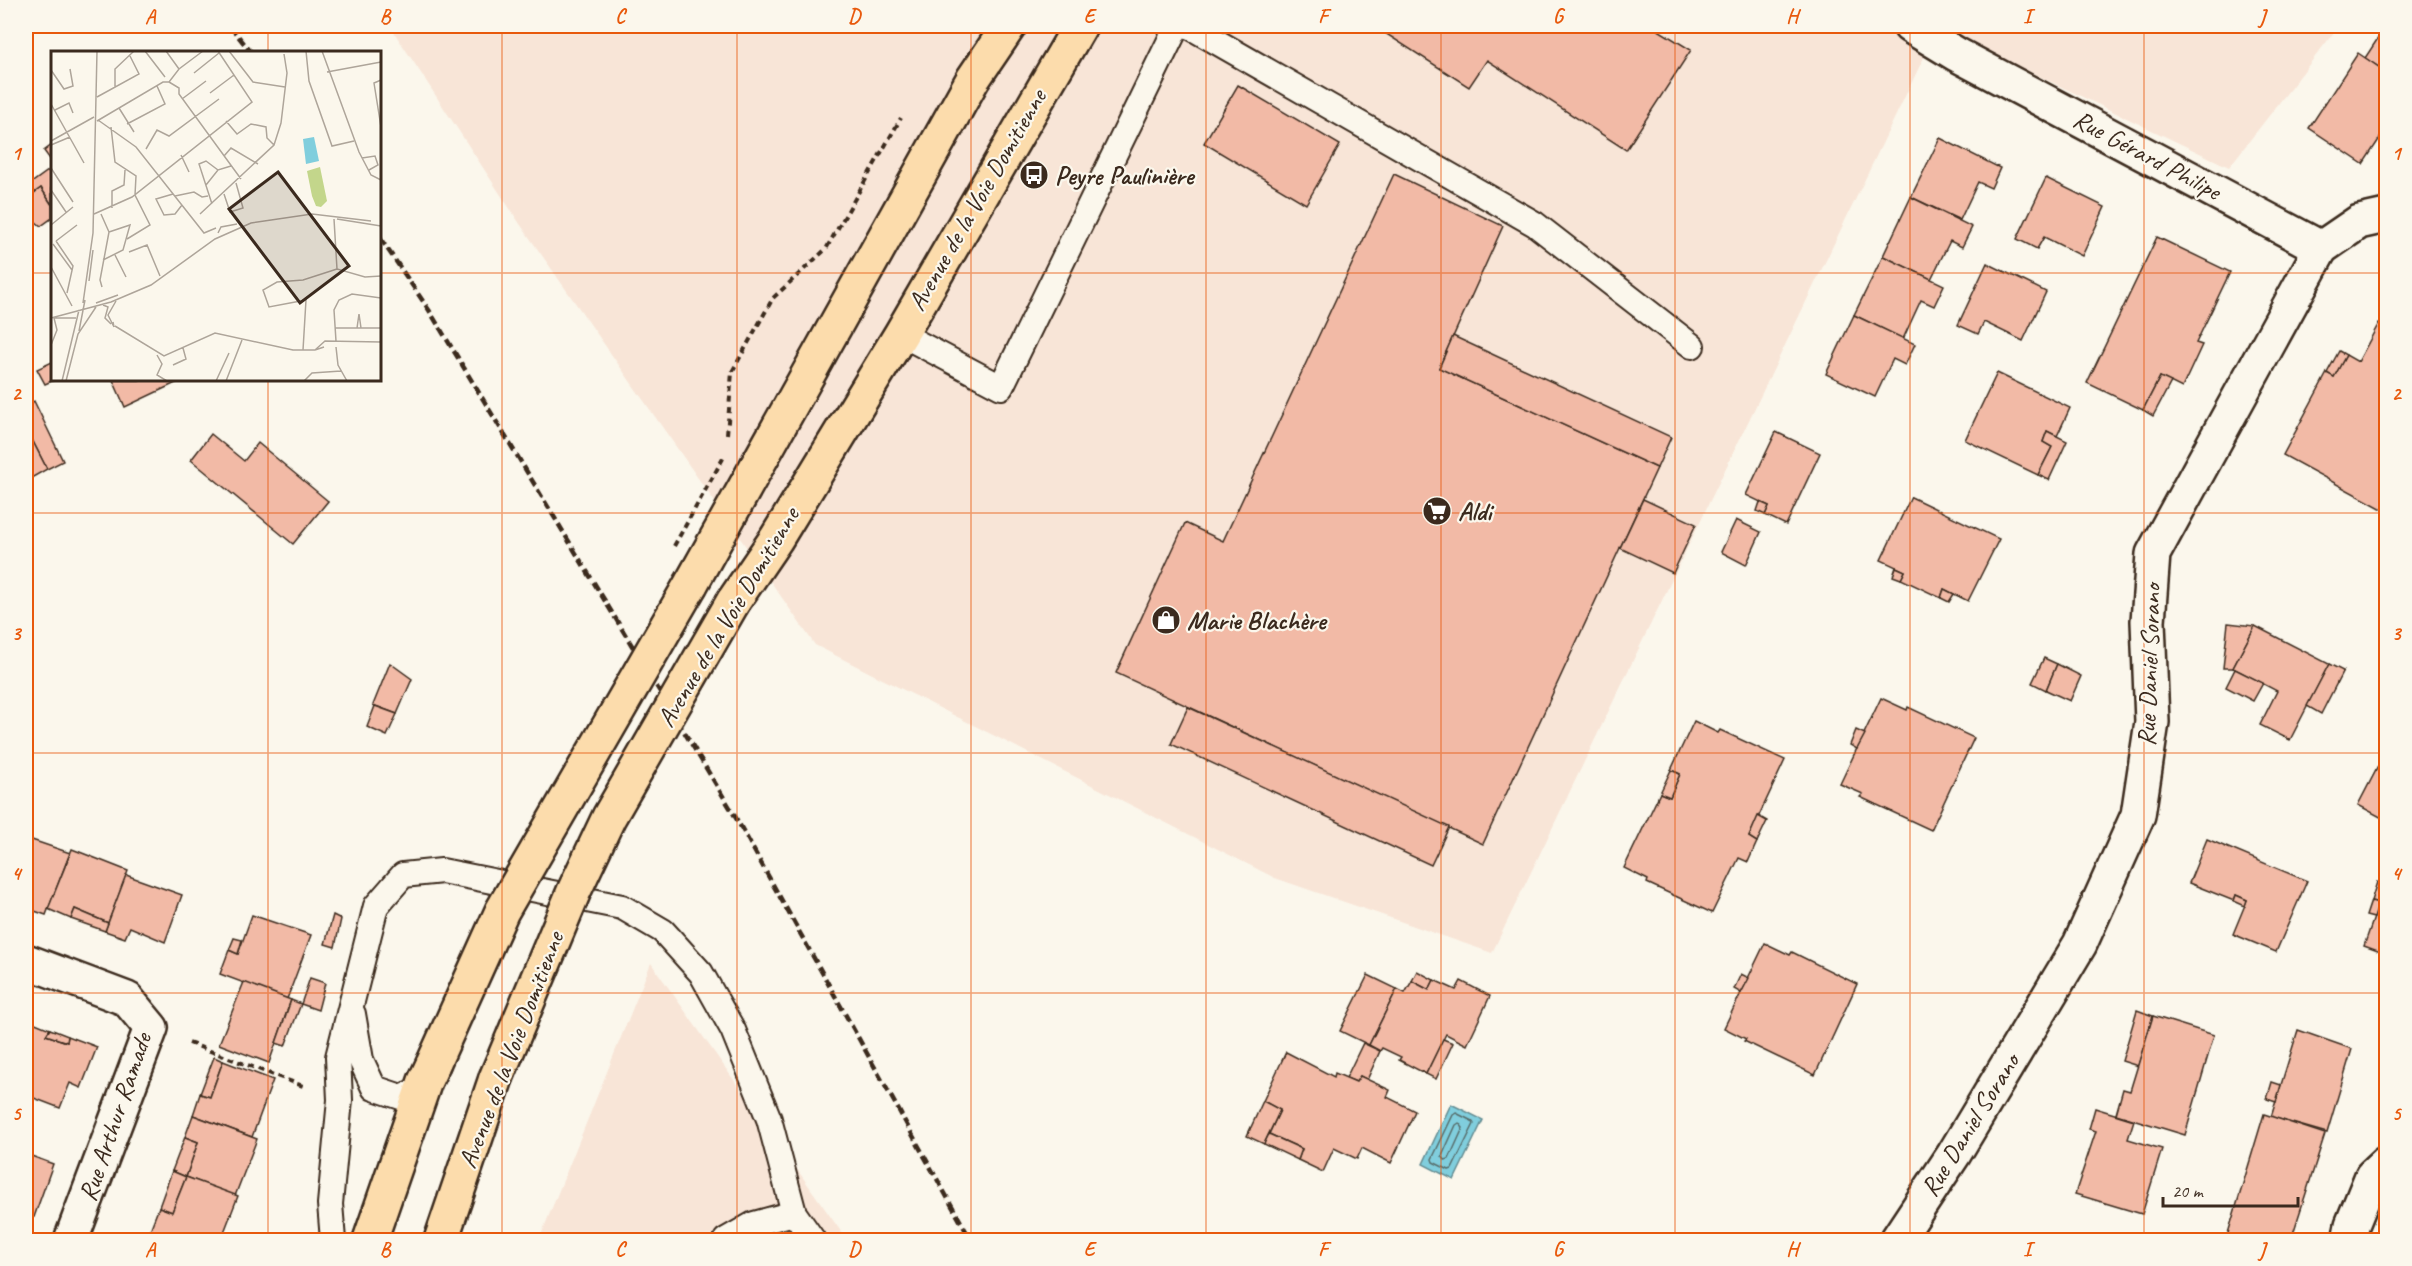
<svg xmlns="http://www.w3.org/2000/svg" width="2412" height="1266" viewBox="0 0 2412 1266" font-family="Caveat,sans-serif">
<style>
.built{fill:#f8e5d7}
.water{fill:#80cedd;stroke:#648c91;stroke-width:1.5}
.lines{fill:none;stroke-linecap:round;stroke-linejoin:round}
.shore{stroke:#576c6a;stroke-width:1.5}
.building{fill:#f2baa6;stroke:#3b2a1e;stroke-width:1.5}
.lane-casing{stroke:#3b2a1e;stroke-width:28}
.street-casing{stroke:#3b2a1e;stroke-width:38}
.primary-casing{stroke:#3b2a1e;stroke-width:38}
.path{stroke:#3b2a1e;stroke-width:4;stroke-dasharray:6 4.5;stroke-linecap:butt}
.lane{stroke:#fbf7ec;stroke-width:24}
.street{stroke:#fbf7ec;stroke-width:33}
.primary{stroke:#fcdcac;stroke-width:33}
.rail{stroke:#3b2a1e;stroke-width:4.5;stroke-dasharray:9 4.5;stroke-linecap:butt}
.primary-bridge-casing{stroke:#3b2a1e;stroke-width:38;stroke-linecap:butt}
.path-bridge{stroke:#3b2a1e;stroke-width:4;stroke-dasharray:6 4.5;stroke-linecap:butt}
.primary-bridge{stroke:#fcdcac;stroke-width:33}
.grid{fill:none;stroke:#e8590c;stroke-width:1.5;stroke-opacity:0.55}
.labels{text-anchor:middle;dominant-baseline:central;stroke-width:4.5;stroke-linejoin:round;paint-order:stroke}
.street-label{font-size:26px;fill:#3b2a1e;stroke:#fbf7ec}
.poi-label{font-size:26px;font-weight:bold;fill:#3b2a1e;stroke:#fbf7ec;text-anchor:start}
.inset-road{fill:none;stroke:#aea59a;stroke-width:1.5}
.view{fill:#3b2a1e;fill-opacity:0.15;stroke:#3b2a1e;stroke-width:3}
.inset-edge{fill:none;stroke:#3b2a1e;stroke-width:3}
.neatline{fill:none;stroke:#e8590c;stroke-width:2}
.grid-label{font-size:20px;text-anchor:middle;font-weight:bold;fill:#e8590c}
</style>
<rect width="100%" height="100%" fill="#fbf7ec"/>
<filter id="ink" filterUnits="userSpaceOnUse"><feTurbulence type="fractalNoise" baseFrequency=".0167" numOctaves="2"/><feDisplacementMap in="SourceGraphic" scale="12" xChannelSelector="R" yChannelSelector="G"/><feConvolveMatrix kernelMatrix="1 2 1 2 8 2 1 2 1" color-interpolation-filters="sRGB"/></filter>
<g filter="url(#ink)">
<g class="built">
<path d="M 390,26 L 2339,26 L 2229,167 L 1938,28 L 1492,953 L 1275,878 L 815,645 L 520,224 Z"/>
<path d="M 651,963 L 847,1240 L 539,1240 Z"/>
</g>
<path class="water" d="M 1451,1104 L 1483,1120 L 1454,1180 L 1423,1164 Z"/>
<g class="lines">
<g class="shore">
<path d="M 1456,1113 L 1472,1121 L 1474,1124 L 1452,1169 L 1449,1170 L 1433,1162 L 1432,1159 L 1453,1115 Z"/>
<path d="M 1459,1123 L 1463,1128 L 1449,1159 L 1445,1160 L 1442,1156 L 1456,1125 Z"/>
</g>
</g>
<g class="building">
<path d="M 1374,26 L 1652,26 L 1691,50 L 1626,150 L 1487,60 L 1469,87 Z"/>
<path d="M 2386,26 L 2386,72 L 2365,58 Z"/>
<path d="M 2358,53 L 2386,72 L 2386,129 L 2363,164 L 2309,128 Z"/>
<path d="M 1238,85 L 1340,145 L 1306,204 L 1204,143 Z"/>
<path d="M 1940,138 L 2000,168 L 1991,188 L 1978,182 L 1960,220 L 1911,197 Z"/>
<path d="M 52,145 L 52,162 L 44,151 Z"/>
<path d="M 52,168 L 52,205 L 41,188 L 26,199 L 26,187 Z"/>
<path d="M 1394,174 L 1503,226 L 1439,368 L 1657,468 L 1483,844 L 1116,673 L 1185,523 L 1223,541 Z"/>
<path d="M 2046,178 L 2105,207 L 2082,256 L 2044,237 L 2037,249 L 2017,239 Z"/>
<path d="M 41,188 L 52,205 L 52,218 L 41,226 L 26,214 L 26,199 Z"/>
<path d="M 1911,197 L 1972,227 L 1962,247 L 1950,241 L 1931,279 L 1883,256 Z"/>
<path d="M 2157,237 L 2230,272 L 2196,343 L 2202,345 L 2182,388 L 2160,377 L 2143,410 L 2087,383 Z"/>
<path d="M 1883,256 L 1944,285 L 1934,306 L 1921,300 L 1903,339 L 1854,315 Z"/>
<path d="M 1987,263 L 2046,292 L 2023,341 L 1984,322 L 1978,334 L 1958,325 Z"/>
<path d="M 1854,315 L 1915,344 L 1905,365 L 1893,359 L 1875,397 L 1826,374 Z"/>
<path d="M 2379,323 L 2386,327 L 2386,511 L 2283,455 L 2327,373 L 2334,377 L 2346,355 L 2358,362 Z"/>
<path d="M 1453,336 L 1671,437 L 1657,468 L 1439,368 Z"/>
<path d="M 2339,351 L 2346,355 L 2334,377 L 2327,373 Z"/>
<path d="M 52,362 L 54,380 L 45,384 L 37,369 Z"/>
<path d="M 1997,373 L 2070,408 L 2057,436 L 2047,431 L 2043,442 L 2052,447 L 2038,475 L 1965,440 Z"/>
<path d="M 2160,377 L 2171,382 L 2153,416 L 2143,410 Z"/>
<path d="M 113,380 L 182,380 L 125,407 Z"/>
<path d="M 34,401 L 63,461 L 47,469 L 26,428 L 26,406 Z"/>
<path d="M 26,428 L 47,469 L 26,481 Z"/>
<path d="M 2047,431 L 2067,441 L 2049,480 L 2038,475 L 2052,447 L 2043,442 Z"/>
<path d="M 1776,432 L 1820,453 L 1786,525 L 1765,515 L 1769,506 L 1746,495 Z"/>
<path d="M 211,434 L 244,461 L 258,443 L 328,501 L 293,544 L 191,460 Z"/>
<path d="M 1911,497 L 1999,539 L 1968,601 L 1944,589 L 1941,598 L 1901,579 L 1905,571 L 1881,560 Z"/>
<path d="M 1643,499 L 1696,524 L 1673,573 L 1620,548 Z"/>
<path d="M 1760,502 L 1769,506 L 1765,515 L 1757,511 Z"/>
<path d="M 1736,520 L 1761,532 L 1746,565 L 1721,552 Z"/>
<path d="M 1896,567 L 1905,571 L 1901,579 L 1893,576 Z"/>
<path d="M 1944,589 L 1954,594 L 1949,602 L 1941,598 Z"/>
<path d="M 2228,623 L 2255,626 L 2233,668 L 2223,668 Z"/>
<path d="M 2255,626 L 2329,664 L 2290,740 L 2260,725 L 2277,691 L 2233,668 Z"/>
<path d="M 2044,658 L 2057,664 L 2046,690 L 2032,683 Z"/>
<path d="M 390,663 L 412,679 L 397,714 L 373,705 Z"/>
<path d="M 2057,664 L 2081,676 L 2070,701 L 2046,690 Z"/>
<path d="M 2329,664 L 2343,671 L 2321,714 L 2307,706 Z"/>
<path d="M 2235,669 L 2263,683 L 2253,701 L 2226,687 Z"/>
<path d="M 1881,698 L 1907,710 L 1908,707 L 1974,738 L 1931,830 L 1860,797 L 1863,794 L 1840,784 Z"/>
<path d="M 375,706 L 397,714 L 387,736 L 367,727 Z"/>
<path d="M 1188,707 L 1449,827 L 1431,865 L 1171,744 Z"/>
<path d="M 1694,721 L 1718,733 L 1720,730 L 1785,760 L 1749,837 L 1757,842 L 1748,862 L 1739,858 L 1712,913 L 1647,883 L 1648,880 L 1624,868 L 1660,793 L 1670,797 L 1680,774 L 1671,770 Z"/>
<path d="M 1856,730 L 1865,734 L 1857,749 L 1850,745 Z"/>
<path d="M 2386,751 L 2386,820 L 2358,805 Z"/>
<path d="M 1671,770 L 1680,774 L 1670,797 L 1660,793 Z"/>
<path d="M 1758,816 L 1767,821 L 1757,842 L 1749,837 Z"/>
<path d="M 26,838 L 70,853 L 46,915 L 26,908 L 29,899 L 26,898 Z"/>
<path d="M 2207,839 L 2307,881 L 2276,952 L 2233,934 L 2247,900 L 2236,895 L 2234,901 L 2189,883 Z"/>
<path d="M 72,849 L 128,871 L 108,923 L 75,909 L 71,919 L 48,909 Z"/>
<path d="M 126,875 L 182,895 L 165,942 L 130,927 L 125,938 L 105,931 Z"/>
<path d="M 2377,882 L 2386,885 L 2386,954 L 2364,946 L 2379,903 L 2371,901 Z"/>
<path d="M 2236,895 L 2247,900 L 2245,906 L 2234,901 Z"/>
<path d="M 2371,901 L 2379,903 L 2374,918 L 2366,916 Z"/>
<path d="M 75,909 L 108,923 L 105,931 L 71,919 Z"/>
<path d="M 252,915 L 311,935 L 287,999 L 220,974 L 229,950 L 238,954 Z"/>
<path d="M 333,915 L 341,919 L 335,947 L 325,944 Z"/>
<path d="M 234,938 L 242,940 L 238,954 L 229,950 Z"/>
<path d="M 1765,943 L 1790,955 L 1792,952 L 1857,984 L 1815,1075 L 1744,1041 L 1746,1039 L 1724,1028 Z"/>
<path d="M 1417,971 L 1434,980 L 1429,990 L 1412,981 Z"/>
<path d="M 1741,974 L 1749,978 L 1741,993 L 1734,989 Z"/>
<path d="M 1368,975 L 1397,989 L 1369,1045 L 1340,1031 Z"/>
<path d="M 310,978 L 325,983 L 318,1010 L 301,1004 Z"/>
<path d="M 1434,980 L 1456,990 L 1461,981 L 1490,996 L 1467,1045 L 1446,1034 L 1426,1074 L 1399,1060 L 1401,1057 L 1382,1048 L 1380,1051 L 1369,1045 L 1397,989 L 1405,993 L 1412,981 L 1429,990 Z"/>
<path d="M 244,982 L 291,1000 L 269,1063 L 219,1044 Z"/>
<path d="M 291,1000 L 301,1004 L 285,1046 L 276,1043 Z"/>
<path d="M 2137,1010 L 2153,1016 L 2138,1066 L 2122,1061 Z"/>
<path d="M 2153,1016 L 2214,1035 L 2185,1135 L 2116,1114 L 2123,1089 L 2130,1091 Z"/>
<path d="M 28,1020 L 50,1029 L 46,1035 L 67,1042 L 68,1036 L 97,1047 L 81,1088 L 70,1083 L 60,1108 L 26,1095 L 26,1026 Z"/>
<path d="M 50,1029 L 68,1036 L 67,1042 L 46,1035 Z"/>
<path d="M 2298,1030 L 2352,1049 L 2327,1133 L 2271,1117 Z"/>
<path d="M 1443,1039 L 1453,1043 L 1436,1079 L 1426,1074 Z"/>
<path d="M 1363,1043 L 1380,1051 L 1367,1080 L 1360,1076 L 1356,1082 L 1346,1078 Z"/>
<path d="M 1286,1052 L 1334,1077 L 1335,1073 L 1356,1082 L 1360,1076 L 1390,1090 L 1387,1097 L 1415,1111 L 1391,1163 L 1362,1148 L 1357,1159 L 1334,1148 L 1323,1172 L 1298,1160 L 1302,1149 L 1269,1134 L 1280,1110 L 1263,1101 Z"/>
<path d="M 214,1057 L 223,1061 L 210,1097 L 200,1094 Z"/>
<path d="M 223,1061 L 273,1080 L 252,1137 L 193,1115 L 200,1094 L 210,1097 Z"/>
<path d="M 2272,1082 L 2281,1085 L 2276,1102 L 2267,1099 Z"/>
<path d="M 1263,1101 L 1280,1110 L 1264,1144 L 1247,1136 Z"/>
<path d="M 2095,1108 L 2134,1120 L 2128,1139 L 2162,1149 L 2142,1214 L 2075,1194 L 2096,1131 L 2089,1129 Z"/>
<path d="M 2264,1114 L 2325,1134 L 2291,1240 L 2226,1240 Z"/>
<path d="M 193,1115 L 257,1139 L 235,1196 L 186,1177 L 198,1142 L 185,1137 Z"/>
<path d="M 1269,1134 L 1302,1149 L 1298,1160 L 1264,1144 Z"/>
<path d="M 185,1137 L 198,1142 L 186,1177 L 172,1171 Z"/>
<path d="M 26,1154 L 53,1164 L 34,1217 L 26,1215 Z"/>
<path d="M 172,1171 L 186,1177 L 172,1212 L 159,1207 Z"/>
<path d="M 186,1177 L 238,1196 L 221,1240 L 179,1240 L 150,1230 L 159,1207 L 172,1212 Z"/>
<path d="M 150,1230 L 172,1238 L 171,1240 L 146,1240 Z"/>
<path d="M 2006,1231 L 2039,1240 L 1999,1240 Z"/>
</g>
<g class="lines">
<g class="lane-casing">
<g id="lane">
<path d="M 1189,26 L 1535,224 L 1692,346"/>
<path d="M 901,334 L 1001,387 L 1177,26"/>
<path d="M 353,1014 L 361,1060 L 374,1088 L 401,1097 L 415,1091 L 425,1081"/>
<path d="M 333,1240 L 330,1204 L 340,1100 L 338,1057 L 376,906 L 403,875 L 442,871 L 622,907 L 663,931 L 701,973 L 733,1030 L 769,1119 L 794,1213 L 813,1240"/>
<path d="M 726,1240 L 754,1224 L 794,1213"/>
</g>
</g>
<g class="street-casing">
<g id="street">
<path d="M 1910,26 L 1956,54 L 2321,248 L 2359,222 L 2386,216"/>
<path d="M 26,961 L 127,999 L 151,1028 L 71,1240"/>
<path d="M 1897,1240 L 1954,1154 L 2080,944 L 2138,815 L 2152,722 L 2148,621 L 2153,554 L 2321,248"/>
<path d="M 2349,1240 L 2352,1225 L 2372,1176 L 2386,1163"/>
</g>
</g>
<g class="primary-casing">
<g id="primary">
<path d="M 691,584 L 973,79 L 1009,26"/>
<path d="M 733,602 L 776,539 L 901,334 L 1080,26"/>
<path d="M 370,1240 L 425,1081 L 433,1064"/>
<path d="M 441,1240 L 496,1078"/>
</g>
</g>
<g class="path">
<path d="M 727,434 L 732,372 L 773,298 L 826,249 L 901,118"/>
<path d="M 189,1043 L 303,1086"/>
</g>
<use href="#lane" class="lane"/>
<use href="#street" class="street"/>
<use href="#primary" class="primary"/>
<g class="rail">
<path d="M 230,26 L 251,52"/>
<path d="M 380,238 L 429,310 L 732,811 L 971,1240"/>
</g>
<g class="primary-bridge-casing">
<g id="primary-bridge">
<path d="M 433,1064 L 502,911 L 691,584"/>
<path d="M 496,1078 L 574,891 L 609,817 L 733,602"/>
</g>
</g>
<path class="path-bridge" d="M 674,546 L 725,455"/>
<use href="#primary-bridge" class="primary-bridge"/>
</g>
</g>
<path class="grid" d="M 268,26 L 268,52M 502,26 L 502,1240M 737,26 L 737,1240M 971,26 L 971,1240M 1206,26 L 1206,1240M 1441,26 L 1441,1240M 1675,26 L 1675,1240M 1910,26 L 1910,1240M 2144,26 L 2144,1240M 26,273 L 52,273M 380,273 L 2386,273M 268,380 L 268,1240M 26,513 L 2386,513M 26,753 L 2386,753M 26,993 L 2386,993"/>
<defs>
<g id="bus-disc" transform="scale(1.5)"><circle r="9.5" fill="#3b2a1e" stroke="#fbf7ec"/><path d="M-5-6H5V4H4V6H2V4H-2V6H-4V4H-5ZM-3.5-4V0h7V-4ZM-3.5 1.2v1.5H-2V1.2ZM2 1.2v1.5H3.5V1.2Z" fill="#fff"/></g>
<g id="supermarket-disc" transform="scale(1.5)"><circle r="9.5" fill="#3b2a1e" stroke="#fbf7ec"/><path d="M-6-5.5h2.5l.6 2H6L4.5 2H-2.5L-4.4-4H-6ZM-1.5 3.2a1.3 1.3 0 1 0 .1 0ZM3 3.2a1.3 1.3 0 1 0 .1 0Z" fill="#fff"/></g>
<g id="shop-disc" transform="scale(1.5)"><circle r="9.5" fill="#3b2a1e" stroke="#fbf7ec"/><path d="M-5-2.5h2.3a2.7 3.5 0 0 1 5.4 0H5L5.5 6h-11ZM-1.5-2.5h3a1.5 2.3 0 0 0-3 0Z" fill="#fff"/></g>
</defs>
<g fill-rule="evenodd">
<use href="#bus-disc" x="1034" y="175"/>
<use href="#supermarket-disc" x="1437" y="511"/>
<use href="#shop-disc" x="1166" y="620"/>
</g>
<g class="labels">
<g class="street-label">
<text transform="translate(2147 155) rotate(28)">Rue Gérard Philipe</text>
<text transform="translate(977 200) rotate(-60)">Avenue de la Voie Domitienne</text>
<text transform="translate(728 617) rotate(-59)">Avenue de la Voie Domitienne</text>
<text transform="translate(2149 665) rotate(-88)">Rue Daniel Sorano</text>
<text transform="translate(511 1050) rotate(-69)">Avenue de la Voie Domitienne</text>
<text transform="translate(115 1117) rotate(-71)">Rue Arthur Ramade</text>
<text transform="translate(1970 1125) rotate(-58)">Rue Daniel Sorano</text>
</g>
<g class="poi-label">
<text x="1055" y="175">Peyre Paulinière</text>
<text x="1458" y="511">Aldi</text>
<text x="1187" y="620">Marie Blachère</text>
</g>
</g>
<g transform="translate(51 51)">
<rect width="330" height="330" fill="#fbf7ec"/>
<path d="M 269,116 L 276,150 L 270,156 L 265,155 L 261,145 L 256,120 Z" fill="#c3d68b"/>
<path d="M 263,86 L 268,110 L 255,113 L 252,88 Z" fill="#80cedd"/>
<path class="inset-road" d="M 94,0 L 114,26M 115,0 L 128,18M 178,0 L 202,31 L 234,36M 255,0 L 258,30 L 281,95 L 303,90M 271,0 L 308,101 L 320,124 L 330,129M 0,19 L 13,38 L 22,35 L 19,18M 276,21 L 330,11M 143,22 L 168,2M 330,29 L 323,32 L 330,76M 118,31 L 128,37 L 128,43 L 190,128M 64,36 L 64,18 L 83,0M 159,42 L 183,24M 46,46 L 88,23 L 79,5M 131,48 L 155,30M 0,53 L 33,112M 68,57 L 83,81M 4,59 L 18,52 L 22,62M 47,69 L 85,96 L 153,182 L 165,177M 46,70 L 112,31 L 118,31 L 128,18 L 152,0M 175,70 L 186,83 L 200,73 L 215,76 L 216,87 L 223,94M 76,73 L 114,53 L 106,35M 60,76 L 64,111 L 85,125 L 84,144 L 99,174 L 76,188M 0,90 L 43,66M 0,94 L 19,86M 95,98 L 106,79 L 118,85 L 168,48M 130,104 L 138,121M 173,105 L 180,97 L 207,113M 311,107 L 324,105 L 327,114 L 318,119M 0,117 L 22,151M 155,134 L 167,119M 0,139 L 15,161M 122,143 L 105,148 L 113,164 L 124,163 L 131,154M 173,143 L 179,161 L 192,157 L 185,132M 124,145 L 143,141 L 151,146 L 157,145M 161,153 L 148,113 L 155,110 L 167,119 L 180,115M 61,157 L 61,140 L 73,134 L 74,119M 43,163 L 81,146 L 201,51 L 167,0M 50,163 L 58,181 L 49,229 L 51,236M 149,163 L 223,94 L 230,72 L 236,22 L 233,3M 283,168 L 286,218 L 314,226 L 330,225M 286,168 L 330,175M 0,174 L 22,156M 167,182 L 170,176 L 186,173M 5,190 L 22,215 L 16,242M 5,190 L 26,174M 2,193 L 21,219M 78,201 L 96,194 L 109,225M 64,204 L 75,226M 52,209 L 72,199 L 79,174 L 58,181M 0,216 L 21,255M 38,230 L 42,199M 32,252 L 42,182 L 46,0M 45,252 L 67,244M 52,254 L 57,256 L 54,267 L 60,273M 0,267 L 60,251 L 100,234 L 164,188 L 200,172 L 261,163 L 320,170M 62,271 L 63,276 L 57,264 L 65,250M 64,275 L 113,305 L 164,282 L 242,299 L 264,299M 284,277 L 330,277M 306,277 L 308,263 L 310,277M 28,280 L 34,249M 285,290 L 283,259 L 288,249 L 301,243 L 330,247M 0,294 L 6,279 L 3,267 L 25,267M 273,296 L 264,299 L 274,290 L 330,291M 285,296 L 287,314 L 296,330M 252,299 L 255,249 L 218,256 L 212,239 L 226,231 L 252,229 L 286,218M 106,304 L 111,313 L 106,324 L 116,330M 122,314 L 135,308 L 132,297M 11,330 L 28,259M 15,330 L 27,283 L 45,256M 165,330 L 178,302M 175,330 L 191,289M 253,330 L 261,322 L 290,320"/>
<path class="view" d="M 227,121 L 298,215 L 249,252 L 178,158 Z"/>
<rect width="330" height="330" class="inset-edge"/>
</g>
<rect width="2412" height="1266" fill="none" stroke="#fbf7ec" stroke-width="66"/>
<path d="M2163 1197v9h135v-9" fill="none" stroke="#3b2a1e" stroke-width="3"/>
<text x="2172" y="1197" font-size="18" fill="#3b2a1e" stroke="#fbf7ec" stroke-width="4.5" paint-order="stroke">20 m</text>
<rect x="33" y="33" width="2346" height="1200" class="neatline"/>
<g class="grid-label">
<text x="150" y="23">A</text>
<text x="385" y="23">B</text>
<text x="620" y="23">C</text>
<text x="854" y="23">D</text>
<text x="1089" y="23">E</text>
<text x="1323" y="23">F</text>
<text x="1558" y="23">G</text>
<text x="1792" y="23">H</text>
<text x="2027" y="23">I</text>
<text x="2262" y="23">J</text>
<text x="16" y="160">1</text>
<text x="2396" y="160">1</text>
<text x="16" y="400">2</text>
<text x="2396" y="400">2</text>
<text x="16" y="640">3</text>
<text x="2396" y="640">3</text>
<text x="16" y="880">4</text>
<text x="2396" y="880">4</text>
<text x="16" y="1120">5</text>
<text x="2396" y="1120">5</text>
<text x="150" y="1256">A</text>
<text x="385" y="1256">B</text>
<text x="620" y="1256">C</text>
<text x="854" y="1256">D</text>
<text x="1089" y="1256">E</text>
<text x="1323" y="1256">F</text>
<text x="1558" y="1256">G</text>
<text x="1792" y="1256">H</text>
<text x="2027" y="1256">I</text>
<text x="2262" y="1256">J</text>
</g>
</svg>
